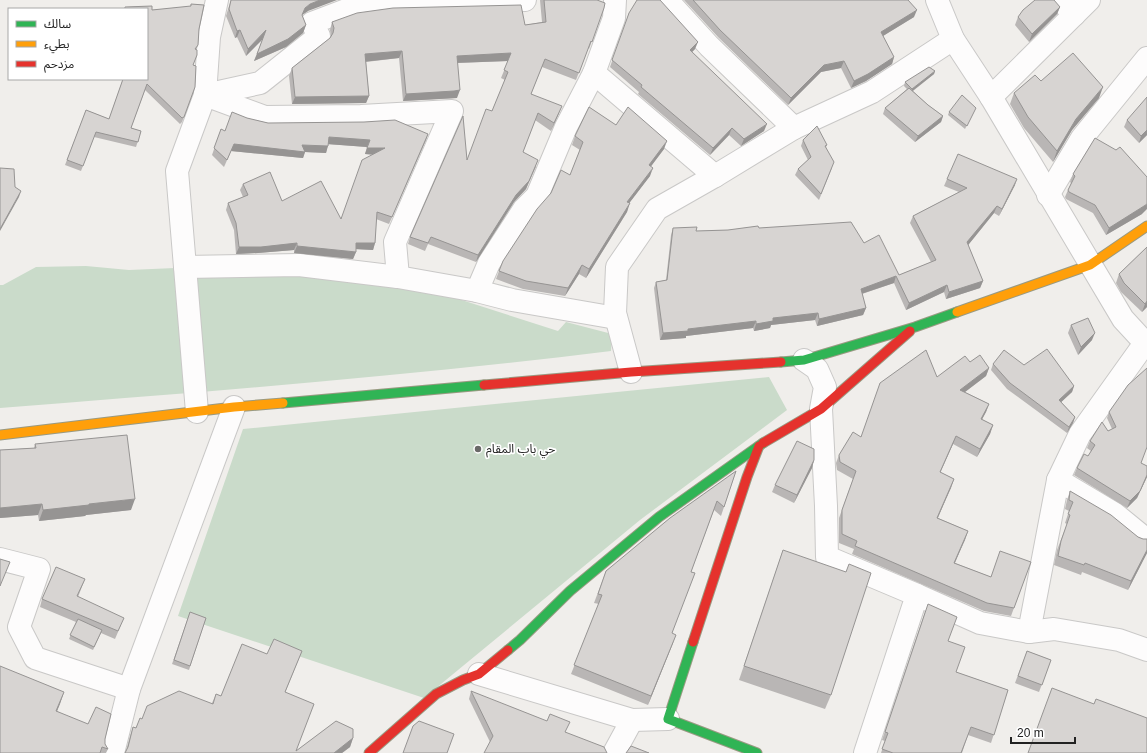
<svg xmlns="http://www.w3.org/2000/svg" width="1147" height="753" viewBox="0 0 1147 753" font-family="Arial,'Noto Sans Arabic',sans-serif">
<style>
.cemetery{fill:#cadbca}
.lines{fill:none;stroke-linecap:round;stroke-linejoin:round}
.street-casing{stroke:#c9c8c7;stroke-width:24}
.fast-casing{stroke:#999a82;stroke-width:11}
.slow-casing{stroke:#999a82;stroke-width:11}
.jam-casing{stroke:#999a82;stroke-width:11}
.street{stroke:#fdfcfc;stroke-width:22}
.fast{stroke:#30b455;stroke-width:9}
.slow{stroke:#ff9f0a;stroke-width:9}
.jam{stroke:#e5322d;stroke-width:9}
.wall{fill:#b9b6b5}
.shaded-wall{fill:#969493}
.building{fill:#d7d4d2;stroke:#969493}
.poi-dot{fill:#6a6968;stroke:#fff;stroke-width:1.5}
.labels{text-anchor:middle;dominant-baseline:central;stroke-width:3.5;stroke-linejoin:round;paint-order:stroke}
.poi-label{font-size:12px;fill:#222;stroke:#fff;text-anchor:start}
</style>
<rect width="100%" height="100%" fill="#f0eeeb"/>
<g class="cemetery">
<path d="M 86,266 L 129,270 L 175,268 L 300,272 L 418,286 L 558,331 L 566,322 L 612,334 L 611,351 C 408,376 204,392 0,408 L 0,285 L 3,285 L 36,267 Z"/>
<path d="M 769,377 L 787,410 L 640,520 L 424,698 L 178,616 L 243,429 Z"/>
</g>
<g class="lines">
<g class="street-casing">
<g id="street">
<path d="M 217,0 L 209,37 L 205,95 L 177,171 L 185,267 L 299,265 L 398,277"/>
<path d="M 667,0 L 709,46 L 794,128"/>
<path d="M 937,0 L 953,39 L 991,97 L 1123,319 L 1147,345"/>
<path d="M 1061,0 L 1074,15"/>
<path d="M 594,73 L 715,176"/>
<path d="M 205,95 L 265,117 L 361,116 L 452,111 L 395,242 L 398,277 L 477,291 L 512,300 L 616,318"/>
<path d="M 205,95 L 260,83 L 319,36 L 312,23 L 362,4 L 478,2 L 525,0"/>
<path d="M 991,97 L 1089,0"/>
<path d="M 1048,195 L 1082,138 L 1147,58"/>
<path d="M 185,267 L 197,412"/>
<path d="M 477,291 L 489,263 L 524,209 L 537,196 L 566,127 L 594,73 L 614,18 L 615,0"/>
<path d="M 804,360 L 817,369 L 825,387 L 821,409 L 826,506 L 827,557 L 917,595 L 865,753"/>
<path d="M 631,372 L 615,313 L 617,267 L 657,209 L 715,176 L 794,128 L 872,92 L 953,39"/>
<path d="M 1058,480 L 1115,514 L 1142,536"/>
<path d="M 0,559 L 39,569 L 19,627 L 35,658 L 129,689"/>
<path d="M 917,595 L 980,623 L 1029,632 L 1054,629 L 1119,640 L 1147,650"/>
<path d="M 1029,632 L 1058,480 L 1080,434 L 1145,343"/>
<path d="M 479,674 L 632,720 L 668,719"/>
<path d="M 113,753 L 129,689 L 234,407"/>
<path d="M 614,753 L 632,720"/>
</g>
</g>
<g class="fast-casing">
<g id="fast">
<path d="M 781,362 L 804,360 L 915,327 L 957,312"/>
<path d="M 283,403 L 484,385"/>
<path d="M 693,642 L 668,719 L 757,753"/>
<path d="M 508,650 L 520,640 L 570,591 L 659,517 L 763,443"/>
</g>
</g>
<g class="slow-casing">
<g id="slow">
<path d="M 957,312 L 1090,265 L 1147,226"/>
<path d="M 0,435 L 234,407 L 283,403"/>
</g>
</g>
<g class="jam-casing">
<g id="jam">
<path d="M 484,385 L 631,372 L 781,362"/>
<path d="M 763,443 L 821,409 L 910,331"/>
<path d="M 693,642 L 747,477 L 759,446"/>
<path d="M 369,753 L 436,694 L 463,680 L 479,674 L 508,650"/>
</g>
</g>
<use href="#street" class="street"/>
<use href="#fast" class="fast"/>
<use href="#slow" class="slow"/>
<use href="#jam" class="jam"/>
</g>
<g class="wall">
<path d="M 231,0 L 308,11 L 302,15 L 306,25 L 303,33 L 286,47 L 254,61 L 263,38 L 246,56 L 237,37 L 235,38 L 226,16 L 229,6 Z"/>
<path d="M 540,0 L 597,0 L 604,8 L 589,49 L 588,48 L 576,80 L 542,67 L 531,94 L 559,113 L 551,131 L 535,120 L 523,152 L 536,167 L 526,189 L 514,202 L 476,262 L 428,244 L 425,251 L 408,244 L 410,237 L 467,160 L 492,111 L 505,80 L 501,78 L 508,61 L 457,63 L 457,98 L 403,101 L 399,58 L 366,62 L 369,96 L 366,103 L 292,104 L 289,76 L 292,68 L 330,38 L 331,36 L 330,30 L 332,22 L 525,25 L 542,22 Z"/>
<path d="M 684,0 L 908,0 L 914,17 L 883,36 L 894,57 L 892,64 L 866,81 L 851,88 L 841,68 L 821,72 L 788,105 L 718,37 Z"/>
<path d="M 191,4 L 204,5 L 199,29 L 198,45 L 196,50 L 197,50 L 197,55 L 193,65 L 196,66 L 195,87 L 182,122 L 180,124 L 145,90 L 131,128 L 141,131 L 136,147 L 94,137 L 81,171 L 65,165 L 86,110 L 109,119 L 123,79 L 147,79 L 147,9 L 124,9 L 125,7 L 152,6 L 152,10 L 190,7 Z"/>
<path d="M 1060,7 L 1057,14 L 1029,42 L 1015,25 L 1018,17 Z"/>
<path d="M 629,13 L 695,49 L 692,52 L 764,131 L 741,146 L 729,135 L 710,155 L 638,94 L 639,92 L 610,67 Z"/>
<path d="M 935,71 L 934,74 L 913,91 L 928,105 L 943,116 L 941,122 L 915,142 L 883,114 L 885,108 L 907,89 L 904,86 L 905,82 Z"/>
<path d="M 1041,81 L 1099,98 L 1072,130 L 1053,162 L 1024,128 L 1010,104 L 1014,93 Z"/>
<path d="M 974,111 L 965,129 L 948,115 L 949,112 Z"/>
<path d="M 247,118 L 268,123 L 428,134 L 389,224 L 376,219 L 375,243 L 373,250 L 356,249 L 356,252 L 353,259 L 294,253 L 294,250 L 258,253 L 236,254 L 234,230 L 226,210 L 228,203 L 243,197 L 240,190 L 243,184 L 282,201 L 341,219 L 373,155 L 365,154 L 367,147 L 328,144 L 326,153 L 305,152 L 303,158 L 231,151 L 224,167 L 212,155 L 221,129 L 225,131 Z"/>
<path d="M 1127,120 L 1147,135 L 1139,143 L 1124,127 Z"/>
<path d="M 616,125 L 664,149 L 651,166 L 650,176 L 629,203 L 627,212 L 586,278 L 579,274 L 565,296 L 523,289 L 496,279 L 499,271 L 570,175 L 580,150 L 572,145 L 575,136 Z"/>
<path d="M 803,140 L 827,145 L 826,147 L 832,168 L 819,200 L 795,175 L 798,169 L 808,160 L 801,146 Z"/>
<path d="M 1073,174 L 1142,214 L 1106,235 L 1093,213 L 1066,199 L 1065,197 L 1071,183 L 1070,182 Z"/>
<path d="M 947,179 L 1015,185 L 999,216 L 994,213 L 968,245 L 983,281 L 980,288 L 946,299 L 944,292 L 906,310 L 894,283 L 862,294 L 866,308 L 863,315 L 817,326 L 815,320 L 771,325 L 770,328 L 754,331 L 753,328 L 686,336 L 686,338 L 660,340 L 654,288 L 656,282 L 666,280 L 671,235 L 673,228 L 696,231 L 728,230 L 759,228 L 864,243 L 899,275 L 931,262 L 910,223 L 913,216 L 959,192 L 944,186 Z"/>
<path d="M 1147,247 L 1147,307 L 1142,312 L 1121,292 L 1116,283 L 1119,274 Z"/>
<path d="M 1071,325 L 1092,340 L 1078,355 L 1068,333 Z"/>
<path d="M 970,362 L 989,368 L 986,376 L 965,392 L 989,404 L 986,412 L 982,419 L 993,425 L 990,434 L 977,457 L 953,444 L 940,472 L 954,479 L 938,518 L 968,531 L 955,563 L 991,577 L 1031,562 L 1011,616 L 984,611 L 852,554 L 854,549 L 839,543 L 839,518 L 853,479 L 837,470 L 836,463 L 839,455 L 861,437 Z"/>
<path d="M 993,364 L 1024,365 L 1074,386 L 1072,392 L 1061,402 L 1075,417 L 1073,423 L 1067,433 L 1007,389 L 991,370 Z"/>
<path d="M 1109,412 L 1141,463 L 1147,466 L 1147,477 L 1137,498 L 1127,508 L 1074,475 L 1077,468 L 1088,456 L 1091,451 L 1087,448 L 1090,441 L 1112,429 L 1107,418 Z"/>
<path d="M 35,444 L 131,510 L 86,515 L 85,516 L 39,521 L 38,515 L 0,518 L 0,450 L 34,448 Z"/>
<path d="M 814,460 L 812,468 L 794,503 L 772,492 L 775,485 Z"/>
<path d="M 736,471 L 721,516 L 714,510 L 691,572 L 672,633 L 673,643 L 648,705 L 571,674 L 599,604 L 594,603 L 606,571 Z"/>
<path d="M 1070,491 L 1138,537 L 1143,539 L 1147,539 L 1147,553 L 1128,590 L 1082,572 L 1081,575 L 1054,565 L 1057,550 L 1067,524 L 1065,523 L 1069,511 L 1065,509 L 1067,500 Z"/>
<path d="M 783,550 L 831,695 L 825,709 L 739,680 Z"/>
<path d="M 85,579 L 78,597 L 121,625 L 115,639 L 101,633 L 93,650 L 69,639 L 76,622 L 40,607 L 42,599 Z"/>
<path d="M 190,612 L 206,618 L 189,670 L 172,664 Z"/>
<path d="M 925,612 L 948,641 L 956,672 L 1008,690 L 991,743 L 968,735 L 962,753 L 881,753 L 885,741 L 882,740 Z"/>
<path d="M 302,651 L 285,693 L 296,750 L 353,738 L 350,747 L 342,753 L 125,753 L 126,751 L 130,736 L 133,727 L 136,728 L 142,719 L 212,703 L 216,694 L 221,696 L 267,654 Z"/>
<path d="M 1027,651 L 1051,660 L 1039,692 L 1015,683 Z"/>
<path d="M 471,691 L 566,733 L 490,742 L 469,699 Z"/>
<path d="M 64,692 L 57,711 L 105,739 L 105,744 L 108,749 L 106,753 L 0,753 Z"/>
</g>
<g class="shaded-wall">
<path d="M 320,0 L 337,0 L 308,11 L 302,15 L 305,8 L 310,4 Z"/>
<path d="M 1060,7 L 1057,14 L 1029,42 L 1032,34 Z"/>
<path d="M 917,10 L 914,17 L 878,39 L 881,32 Z"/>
<path d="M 306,25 L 303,33 L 286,47 L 254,61 L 257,54 Z"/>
<path d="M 240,30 L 237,37 L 235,38 L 237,31 Z"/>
<path d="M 266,30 L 264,38 L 246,56 L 248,49 Z"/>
<path d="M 698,42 L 695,49 L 687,57 L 690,50 Z"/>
<path d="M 402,51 L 399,58 L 362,62 L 365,54 Z"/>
<path d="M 511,53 L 508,61 L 454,63 L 457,56 Z"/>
<path d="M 894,57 L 892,64 L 866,81 L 851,88 L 854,81 Z"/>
<path d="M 844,61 L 841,68 L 821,72 L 788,105 L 791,98 L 824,65 Z"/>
<path d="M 935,71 L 934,74 L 911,92 L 912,89 Z"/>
<path d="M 1103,87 L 1099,98 L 1072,130 L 1053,162 L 1057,151 L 1076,119 Z"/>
<path d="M 460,90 L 457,98 L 403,101 L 406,94 Z"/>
<path d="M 369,96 L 366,103 L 292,104 L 295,97 Z"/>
<path d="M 562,106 L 559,113 L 551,131 L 554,123 Z"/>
<path d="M 943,116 L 941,122 L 915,142 L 918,136 Z"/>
<path d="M 767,124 L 764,131 L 741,146 L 744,139 Z"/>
<path d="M 732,128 L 729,135 L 710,155 L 713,148 Z"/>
<path d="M 1147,130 L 1147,135 L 1139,143 L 1141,136 Z"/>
<path d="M 428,134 L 426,140 L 389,224 L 392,217 Z"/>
<path d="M 329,137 L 370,140 L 367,147 L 326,144 Z"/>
<path d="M 667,141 L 664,149 L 646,173 L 649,165 Z"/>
<path d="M 234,144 L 302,145 L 328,146 L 326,153 L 305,152 L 303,158 L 231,151 L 224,167 Z"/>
<path d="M 367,148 L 385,148 L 383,155 L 365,154 Z"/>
<path d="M 538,160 L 526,189 L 514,202 L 476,262 L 478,255 Z"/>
<path d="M 653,168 L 650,176 L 624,210 L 627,202 Z"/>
<path d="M 1017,179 L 1015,185 L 999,216 L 1002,209 Z"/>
<path d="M 21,191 L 19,197 L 0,231 L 0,229 Z"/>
<path d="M 630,203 L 627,212 L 586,278 L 589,269 Z"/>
<path d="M 1147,204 L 1147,209 L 1142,214 L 1106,235 L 1109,228 Z"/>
<path d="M 997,206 L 994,213 L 965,249 L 967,242 Z"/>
<path d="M 297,243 L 294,250 L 258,253 L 236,254 L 239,247 Z"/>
<path d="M 356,243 L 375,243 L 373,250 L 354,249 Z"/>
<path d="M 297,246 L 356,252 L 353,259 L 294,253 Z"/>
<path d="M 582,265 L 579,274 L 565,296 L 568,288 Z"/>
<path d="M 896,276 L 894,283 L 858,295 L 861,289 Z"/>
<path d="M 983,281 L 980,288 L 946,299 L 949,292 Z"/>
<path d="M 947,285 L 944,292 L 906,310 L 909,303 Z"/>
<path d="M 1147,301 L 1147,307 L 1142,312 L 1145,304 Z"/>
<path d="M 866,308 L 863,315 L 817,326 L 819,319 Z"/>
<path d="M 818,313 L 815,320 L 771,325 L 770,328 L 754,331 L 756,324 L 773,318 Z"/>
<path d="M 756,321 L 753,328 L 686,336 L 686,338 L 660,340 L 663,333 L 688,329 Z"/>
<path d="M 1095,333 L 1092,340 L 1078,355 L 1081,347 Z"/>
<path d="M 989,368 L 986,376 L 957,398 L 960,390 Z"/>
<path d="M 1074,386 L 1072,392 L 1057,406 L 1059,400 Z"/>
<path d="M 989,404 L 986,412 L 978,427 L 981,419 Z"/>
<path d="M 1075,417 L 1073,423 L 1067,433 L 1069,427 Z"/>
<path d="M 993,425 L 990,434 L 977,457 L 980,449 Z"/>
<path d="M 956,436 L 953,444 L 937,480 L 940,472 Z"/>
<path d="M 814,460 L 812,468 L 794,503 L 797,495 Z"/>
<path d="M 1147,475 L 1147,477 L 1137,498 L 1127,508 L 1130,501 Z"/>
<path d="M 954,479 L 951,488 L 934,526 L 937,518 Z"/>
<path d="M 135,499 L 131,510 L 86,515 L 85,516 L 39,521 L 43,510 L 89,504 Z"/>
<path d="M 42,504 L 38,515 L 0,518 L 0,508 Z"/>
<path d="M 968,531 L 965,540 L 951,571 L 954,563 Z"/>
<path d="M 1147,550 L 1147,553 L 1128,590 L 1131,581 Z"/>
<path d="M 676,635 L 673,643 L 648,705 L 651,696 Z"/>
<path d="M 64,692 L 60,704 L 52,723 L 56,711 Z"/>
<path d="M 353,738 L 350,747 L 342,753 L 334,753 Z"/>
</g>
<g class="building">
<path d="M 231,0 L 320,0 L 310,4 L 305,8 L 302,15 L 306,25 L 288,39 L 257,54 L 266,30 L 248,49 L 240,30 L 237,31 L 229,9 Z"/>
<path d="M 544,0 L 597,0 L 605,3 L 604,8 L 592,42 L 591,41 L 579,73 L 545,59 L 531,94 L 562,106 L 554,123 L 538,113 L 523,152 L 538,160 L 529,181 L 516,195 L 478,255 L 431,237 L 428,243 L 410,237 L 463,116 L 467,160 L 486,109 L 492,111 L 508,72 L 504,70 L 511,53 L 457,56 L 460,90 L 454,91 L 406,94 L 402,51 L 365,54 L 369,96 L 295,97 L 292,68 L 330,38 L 333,33 L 334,28 L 332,22 L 357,13 L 393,8 L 521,5 L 525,25 L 546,22 Z"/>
<path d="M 637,0 L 660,0 L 698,42 L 690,50 L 767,124 L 744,139 L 732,128 L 713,148 L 641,87 L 642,85 L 612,60 L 629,13 Z"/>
<path d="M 693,0 L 908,0 L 917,10 L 881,32 L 894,57 L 868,74 L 854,81 L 844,61 L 824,65 L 791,98 L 720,30 Z"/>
<path d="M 1035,0 L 1054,0 L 1060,7 L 1032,34 L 1018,17 L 1023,10 Z"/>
<path d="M 191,4 L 204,5 L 199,29 L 198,45 L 195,49 L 197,50 L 197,55 L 193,65 L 196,66 L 195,87 L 184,117 L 182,118 L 147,84 L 131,128 L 141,131 L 138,142 L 96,132 L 83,166 L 67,160 L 86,110 L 109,119 L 123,79 L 147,79 L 147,9 L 125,9 L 125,7 L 152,6 L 152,10 L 191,6 Z"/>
<path d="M 1073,53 L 1103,87 L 1076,119 L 1057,151 L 1028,117 L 1014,93 L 1035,75 L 1041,81 Z"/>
<path d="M 929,67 L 935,71 L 912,89 L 905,82 Z"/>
<path d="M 909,88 L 928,105 L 943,116 L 918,136 L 885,108 Z"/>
<path d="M 962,95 L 976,108 L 967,126 L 949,112 Z"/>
<path d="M 1147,97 L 1147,130 L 1141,136 L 1127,120 Z"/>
<path d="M 589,107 L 616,125 L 628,107 L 667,141 L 649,165 L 653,168 L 627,202 L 630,203 L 589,269 L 582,265 L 568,288 L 526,281 L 499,271 L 503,261 L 537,209 L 551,193 L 561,170 L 570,175 L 583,142 L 575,136 Z"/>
<path d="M 232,112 L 247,118 L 268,123 L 364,122 L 395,120 L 428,134 L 392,217 L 377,212 L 375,243 L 356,243 L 356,252 L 297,246 L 297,243 L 261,247 L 239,247 L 236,223 L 228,203 L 248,195 L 243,184 L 270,172 L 282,201 L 321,181 L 341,219 L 362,160 L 385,148 L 367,148 L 370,140 L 329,137 L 328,146 L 302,145 L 305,152 L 234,144 L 227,160 L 214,148 L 221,129 L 225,131 Z"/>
<path d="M 817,126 L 827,145 L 825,146 L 834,162 L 821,194 L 798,169 L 811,157 L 803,140 Z"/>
<path d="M 1095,138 L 1116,150 L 1120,147 L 1147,177 L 1147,204 L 1144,206 L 1109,228 L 1095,205 L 1069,192 L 1068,190 L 1075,176 L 1073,174 Z"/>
<path d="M 958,154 L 1017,179 L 1002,209 L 997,206 L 967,242 L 983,281 L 949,292 L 947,285 L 909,303 L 896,276 L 861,289 L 866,308 L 819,319 L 818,313 L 773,318 L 773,321 L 756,324 L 756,321 L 688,329 L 688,331 L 663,333 L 656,282 L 667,280 L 673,228 L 697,227 L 696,231 L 728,230 L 758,226 L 759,228 L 851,222 L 864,243 L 879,235 L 899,275 L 936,260 L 913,216 L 967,188 L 947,179 Z"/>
<path d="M 0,168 L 14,169 L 15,187 L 21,191 L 0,229 Z"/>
<path d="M 1147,247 L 1147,301 L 1145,304 L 1124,283 L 1119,274 Z"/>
<path d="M 1088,318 L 1095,333 L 1081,347 L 1071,325 Z"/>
<path d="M 1047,349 L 1074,386 L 1059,400 L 1075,417 L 1069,427 L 1010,383 L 993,364 L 1004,350 L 1024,365 Z"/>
<path d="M 926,350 L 937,377 L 965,356 L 970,362 L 980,355 L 989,368 L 960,390 L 989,404 L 981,419 L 993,425 L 980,449 L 956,436 L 940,472 L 954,479 L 937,518 L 968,531 L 954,563 L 991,577 L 1000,551 L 1031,562 L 1014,608 L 987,603 L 855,546 L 857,541 L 842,534 L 842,510 L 856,471 L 840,462 L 839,455 L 853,432 L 861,437 L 880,383 Z"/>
<path d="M 1147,368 L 1147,447 L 1141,463 L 1147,466 L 1147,475 L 1140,491 L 1130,501 L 1077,468 L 1084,454 L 1088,456 L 1095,445 L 1090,441 L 1102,422 L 1108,431 L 1116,427 L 1109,412 L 1128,385 Z"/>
<path d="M 127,435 L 135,499 L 89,504 L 89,505 L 43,510 L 42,504 L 0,508 L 0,450 L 36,448 L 35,444 Z"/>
<path d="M 797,441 L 814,449 L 814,460 L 797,495 L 775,485 Z"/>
<path d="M 736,471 L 724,507 L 717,501 L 691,572 L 695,573 L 672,633 L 676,635 L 651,696 L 574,665 L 602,595 L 598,594 L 606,571 L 670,518 Z"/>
<path d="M 1070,491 L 1111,515 L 1138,537 L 1143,539 L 1147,539 L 1147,550 L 1131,581 L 1085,563 L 1084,565 L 1058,556 L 1061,541 L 1070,515 L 1068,514 L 1073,502 L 1069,500 Z"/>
<path d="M 783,550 L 846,572 L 849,564 L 871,573 L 831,695 L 744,666 Z"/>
<path d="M 0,559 L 10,562 L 0,586 Z"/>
<path d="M 56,567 L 85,579 L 77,596 L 124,618 L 118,631 L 42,599 Z"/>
<path d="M 928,604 L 957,617 L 948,641 L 965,647 L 956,672 L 1008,690 L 994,735 L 971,727 L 961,753 L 893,753 L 882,749 L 888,733 L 885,732 Z"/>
<path d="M 190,612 L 206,618 L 190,666 L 174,660 Z"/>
<path d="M 78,619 L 102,630 L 94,647 L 70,635 Z"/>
<path d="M 274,639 L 302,651 L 285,692 L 314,704 L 296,751 L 336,721 L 353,729 L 353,738 L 334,753 L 125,753 L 128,747 L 133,727 L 136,728 L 140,718 L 142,719 L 147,706 L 179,691 L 213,704 L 216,694 L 221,696 L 242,644 L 267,654 Z"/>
<path d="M 1027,651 L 1051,660 L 1042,685 L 1018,676 Z"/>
<path d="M 0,666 L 64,692 L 56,711 L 88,724 L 96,707 L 111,714 L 105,739 L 105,744 L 108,749 L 102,747 L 100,753 L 0,753 Z"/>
<path d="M 1052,688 L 1094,704 L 1096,699 L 1147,718 L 1147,753 L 1028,753 Z"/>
<path d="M 471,691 L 547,721 L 550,714 L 570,722 L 565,732 L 604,747 L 607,753 L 484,753 L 493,736 Z"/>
<path d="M 419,721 L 454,734 L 447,753 L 403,753 L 413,726 Z"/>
<path d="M 631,746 L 649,753 L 626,753 Z"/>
</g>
<circle class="poi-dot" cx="478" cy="449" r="4"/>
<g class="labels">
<g class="poi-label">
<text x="486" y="449">حي باب المقام</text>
</g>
</g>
<rect x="8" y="8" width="140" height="72" fill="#ffffff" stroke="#a7a7a7"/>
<rect x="16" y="21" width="20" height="6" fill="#30b455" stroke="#a7a7a7"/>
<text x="44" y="28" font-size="12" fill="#222222">سالك</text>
<rect x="16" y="41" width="20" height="6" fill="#ff9f0a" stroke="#a7a7a7"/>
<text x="44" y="48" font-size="12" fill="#222222">بطيء</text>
<rect x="16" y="61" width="20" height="6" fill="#e5322d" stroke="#a7a7a7"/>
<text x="44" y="68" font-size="12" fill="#222222">مزدحم</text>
<path d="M1011 737v6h64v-6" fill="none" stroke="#222222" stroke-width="2"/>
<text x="1017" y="737" font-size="12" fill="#222222" stroke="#ffffff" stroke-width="3" paint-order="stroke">20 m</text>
</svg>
